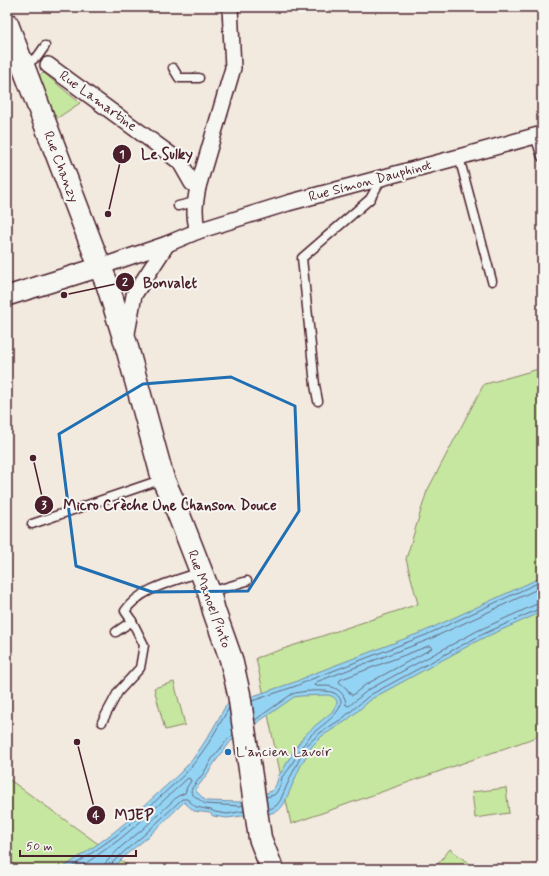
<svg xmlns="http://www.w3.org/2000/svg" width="549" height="876" viewBox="0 0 549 876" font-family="Mynerve,sans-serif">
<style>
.green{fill:#c6e79f;stroke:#888365}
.water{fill:#93d4f4;stroke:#768ca4;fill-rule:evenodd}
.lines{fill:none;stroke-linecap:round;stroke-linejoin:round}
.shore{stroke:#67677b;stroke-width:1}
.service-casing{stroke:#4a1f2b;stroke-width:11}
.minor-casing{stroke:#4a1f2b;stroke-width:18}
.tertiary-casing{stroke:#4a1f2b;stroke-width:22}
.secondary-casing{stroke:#4a1f2b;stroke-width:25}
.service{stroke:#f6f6f2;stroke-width:8}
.minor{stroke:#f6f6f2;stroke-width:15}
.tertiary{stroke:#f6f6f2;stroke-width:19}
.secondary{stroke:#f6f6f2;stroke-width:22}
.marked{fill:none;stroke:#1f6fb2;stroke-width:3;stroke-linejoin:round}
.poi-dot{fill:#1f6fb2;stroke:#f6f6f2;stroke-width:1.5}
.labels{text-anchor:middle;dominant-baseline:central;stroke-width:4;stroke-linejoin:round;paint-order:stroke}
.street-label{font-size:14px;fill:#4a1f2b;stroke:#f6f6f2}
.poi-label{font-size:14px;fill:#4a1f2b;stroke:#f6f6f2;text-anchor:start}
.leader{fill:none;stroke:#4a1f2b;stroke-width:1.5}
.callout-dot{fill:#4a1f2b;stroke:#f6f6f2;stroke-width:1.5}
.mark-label{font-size:12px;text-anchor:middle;font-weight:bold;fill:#fff}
.callout-label{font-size:15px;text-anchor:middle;font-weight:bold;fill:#4a1f2b;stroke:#f6f6f2;stroke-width:4;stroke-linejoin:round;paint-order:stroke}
</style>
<rect width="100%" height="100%" fill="#f2e9df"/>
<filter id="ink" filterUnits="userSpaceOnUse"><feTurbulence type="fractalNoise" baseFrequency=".025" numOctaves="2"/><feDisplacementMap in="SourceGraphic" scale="8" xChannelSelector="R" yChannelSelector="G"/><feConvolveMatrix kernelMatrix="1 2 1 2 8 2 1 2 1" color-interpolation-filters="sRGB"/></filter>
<g filter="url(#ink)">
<g class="green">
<path d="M 44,73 L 80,103 L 53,121 L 36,77 Z"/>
<path d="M 542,368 L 542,735 L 291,824 L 256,658 L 418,604 L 406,559 L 427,491 L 484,384 L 489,383 Z"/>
<path d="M 174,682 L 185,725 L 165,730 L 154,688 Z"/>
<path d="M 7,778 L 133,869 L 7,869 Z"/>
<path d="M 506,788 L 509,813 L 475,818 L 472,792 Z"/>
<path d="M 450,849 L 476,869 L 434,869 Z"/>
</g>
<path class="water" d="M 542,577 L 542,612 L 481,639 L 373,698 L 346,721 L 322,736 L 312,746 L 301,765 L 284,804 L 279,810 L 269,814 L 242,816 L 227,818 L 213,816 L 210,813 L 194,811 L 184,802 L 148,837 L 128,853 L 112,869 L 61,869 C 79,857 97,845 114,832 C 129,820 143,807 157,794 C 169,783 182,772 192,760 C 205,743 216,724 226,705 L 295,682 L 310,675 L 425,631 ZM 326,695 C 331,695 337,698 337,703 L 332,712 L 316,725 L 304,736 L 294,750 L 283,770 L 279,775 L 276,785 L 272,791 L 240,802 L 206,801 L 195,790 L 206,776 L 215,762 L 231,741 L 294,697 L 300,696 Z"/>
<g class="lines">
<g class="shore">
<path d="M 542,587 L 428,640 L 316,682 L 314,685 C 318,687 323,686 327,686 C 338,687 346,695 346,705 L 349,706 L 368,690 L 412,666 L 477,631 L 537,604 L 542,603"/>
<path d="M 429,646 L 432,647 L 431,649 L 365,685 L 353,695 L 351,695 L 347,689 L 339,682 L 340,680 Z"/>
<path d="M 252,701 L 296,686 L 312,679 L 426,635 L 542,581"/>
<path d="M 255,720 L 292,694 C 299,691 327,689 334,693 C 337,694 339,697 341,700 C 343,713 320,726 311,735 C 308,738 305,744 302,746 L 289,769 L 282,777 L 280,786 L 276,793 L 274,795 L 266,797"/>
<path d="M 233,735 L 228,739 L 212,759 L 203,774 L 192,788 L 191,791 L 192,794 L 205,804 L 240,806 L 243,805"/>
<path d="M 268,810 L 276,806 L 280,801 L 291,776 L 306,746 L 320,733 L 343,718 L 370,695 L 479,636 L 539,609 L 542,608"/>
<path d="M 69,869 L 117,835 L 136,819 L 184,775 L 195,762 L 208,744 L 229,708"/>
<path d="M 78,869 L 120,839 L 139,823 L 188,778 L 190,779 L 191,781 L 187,787 L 185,793 L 178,796 L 142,830 L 122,846 L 109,859 L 105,864 L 104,869"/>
<path d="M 109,869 L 110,866 L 113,862 L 126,850 L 145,834 L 182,799 L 187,799 L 196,807 L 211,810 L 215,812 L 227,814 L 244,811"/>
</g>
<g class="service-casing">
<g id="service">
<path d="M 24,66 L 38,56 L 45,46"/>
<path d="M 173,68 L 179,78 L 199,78"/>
<path d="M 535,136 L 542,157"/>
<path d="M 459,157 L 492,281"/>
<path d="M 178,206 L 195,202"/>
<path d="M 318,401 L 315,385 L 302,258 L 370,199 L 382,178"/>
<path d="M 32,524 L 163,479"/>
<path d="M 210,592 L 247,581"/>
<path d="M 116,632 L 132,621 L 125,611 C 140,588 175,581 200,572"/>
<path d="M 102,722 L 118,692 L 140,668 L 144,645 L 132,621"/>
</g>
</g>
<g class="minor-casing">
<g id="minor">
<path d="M 48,65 L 167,152 L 180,162 L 192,183 L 198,187"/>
<path d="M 198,231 C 193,215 195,203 198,187 L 233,68 L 230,7"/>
<path d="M 100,267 L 167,244 L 198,231 L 288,203 L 459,157 L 542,134"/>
<path d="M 126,339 L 134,295 L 167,244"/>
</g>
</g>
<g class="tertiary-casing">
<path id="tertiary" d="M 7,296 L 100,267"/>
</g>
<g class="secondary-casing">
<path id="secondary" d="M 7,24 L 100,267 L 108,286 L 126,344 L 163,479 L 177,510 L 209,592 L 214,611 L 231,659 L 239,694 L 260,838 L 272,869"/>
</g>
<use href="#service" class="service"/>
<use href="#minor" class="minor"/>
<use href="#tertiary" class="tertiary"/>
<use href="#secondary" class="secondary"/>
</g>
</g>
<path class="marked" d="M 231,377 L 295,406 L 299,511 L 248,591 L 152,592 L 76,566 L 59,434 L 143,384 Z"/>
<circle class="poi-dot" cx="228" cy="752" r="4"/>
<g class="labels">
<g class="street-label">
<text transform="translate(98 101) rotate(36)">Rue Lamartine</text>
<text transform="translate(61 167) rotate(69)">Rue Chanzy</text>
<text transform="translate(370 181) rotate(-15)">Rue Simon Dauphinot</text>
<text transform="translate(209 599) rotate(70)">Rue Manoel Pinto</text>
</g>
<g class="poi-label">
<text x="236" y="752">L'ancien Lavoir</text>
</g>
</g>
<path class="leader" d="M108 214L122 154M64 295L125 282M33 458L44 505M77 742L96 815"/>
<g class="callout-dot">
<circle cx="108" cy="214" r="4"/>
<circle cx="64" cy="295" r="4"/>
<circle cx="33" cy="458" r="4"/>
<circle cx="77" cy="742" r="4"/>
<circle cx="122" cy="154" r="10"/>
<circle cx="125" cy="282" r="10"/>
<circle cx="44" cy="505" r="10"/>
<circle cx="96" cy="815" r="10"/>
</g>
<g class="mark-label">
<text x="122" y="158">1</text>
<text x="125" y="286">2</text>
<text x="44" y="509">3</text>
<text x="96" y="819">4</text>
</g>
<g class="callout-label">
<text x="167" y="159">Le Sulky</text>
<text x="170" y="288">Bonvalet</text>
<text x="170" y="510">Micro Crèche Une Chanson Douce</text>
<text x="134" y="820">MJEP</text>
</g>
<rect width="549" height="876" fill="none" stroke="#f6f6f2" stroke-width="24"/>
<rect x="12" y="12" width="525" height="852" fill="none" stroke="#4a1f2b" stroke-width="1.5" filter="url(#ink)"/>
<path d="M20 850v6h116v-6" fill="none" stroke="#4a1f2b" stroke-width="2"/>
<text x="26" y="850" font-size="12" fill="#4a1f2b" stroke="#f6f6f2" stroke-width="3" paint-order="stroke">50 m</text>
</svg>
